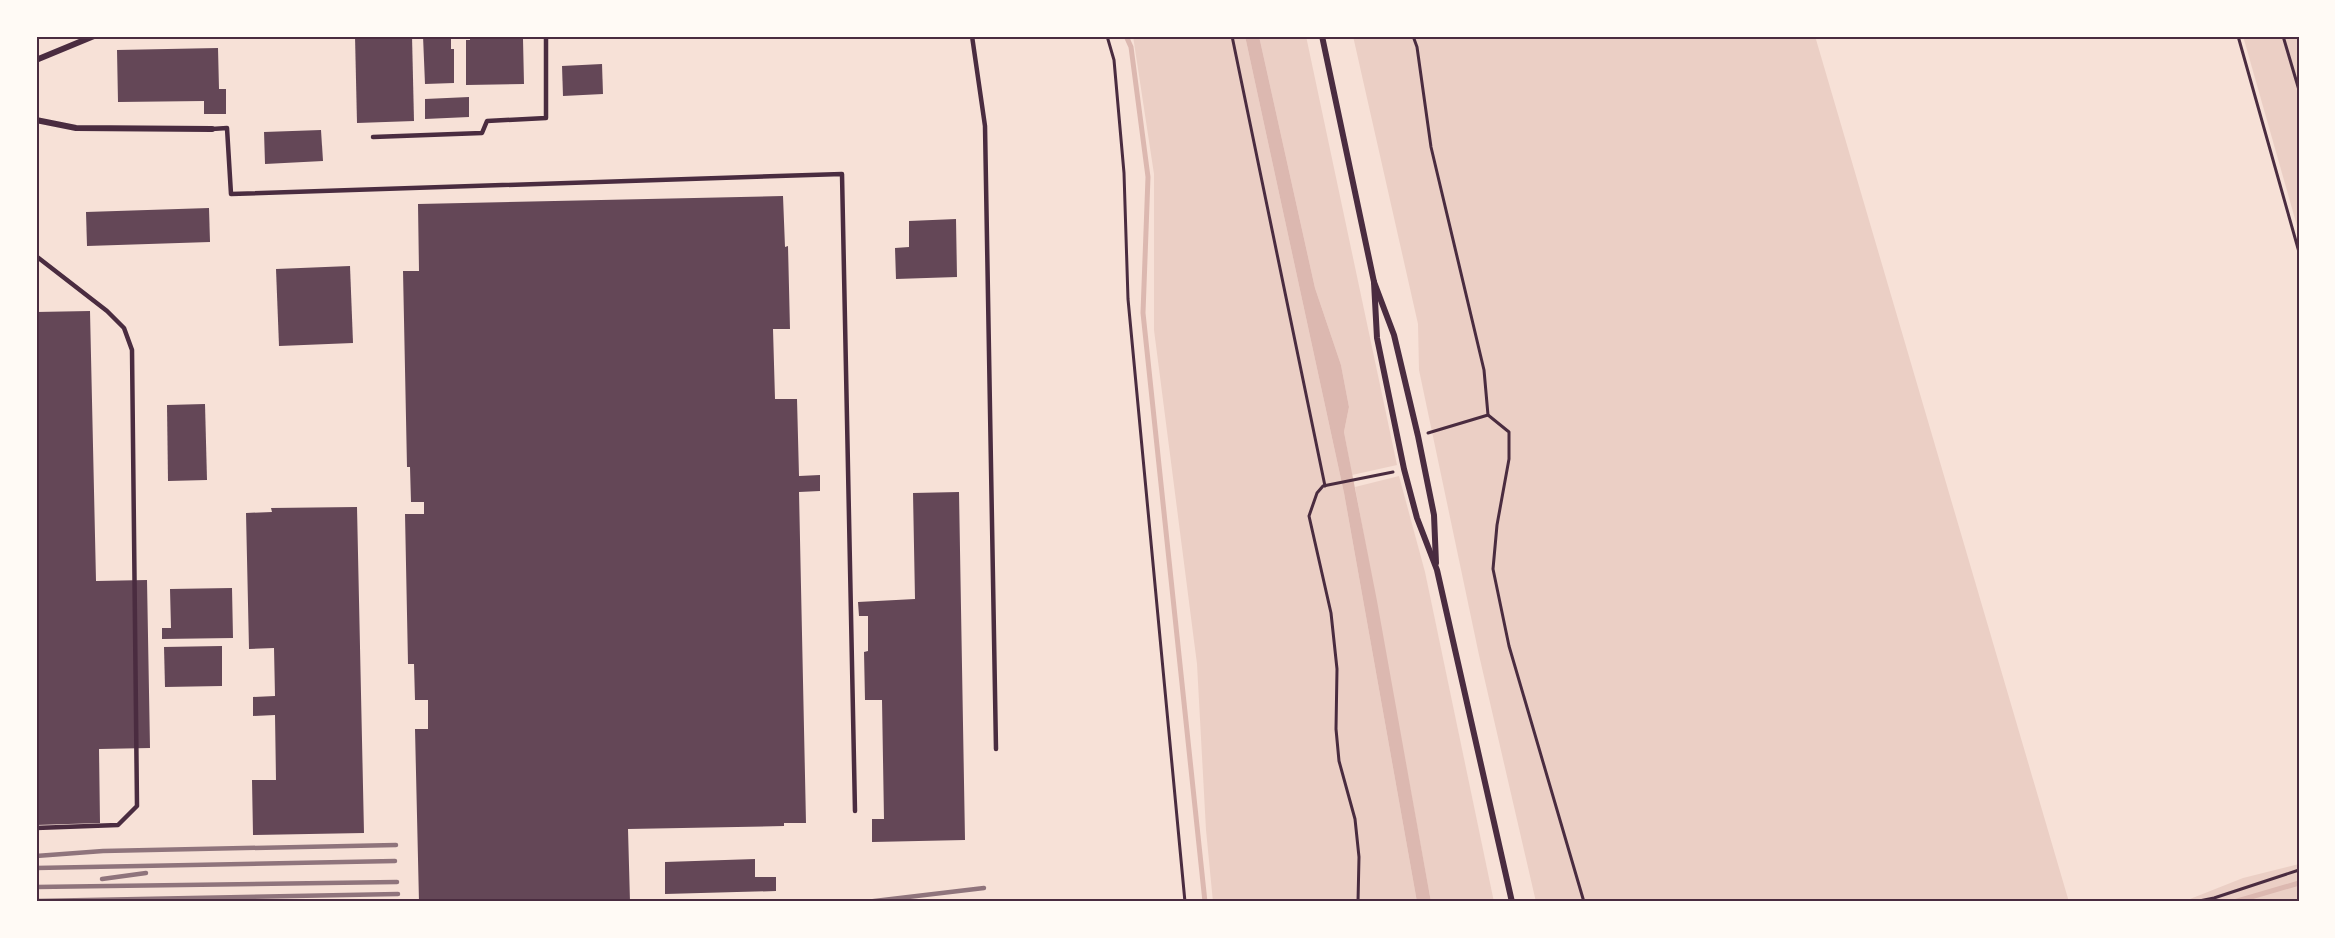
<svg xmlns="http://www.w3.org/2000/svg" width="2335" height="938" viewBox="0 0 2335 938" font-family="Rubik,sans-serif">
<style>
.green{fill:#ebcfc5}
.water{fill:#dcb8b0}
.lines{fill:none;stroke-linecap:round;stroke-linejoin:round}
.stream{stroke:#dcb8b0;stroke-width:5}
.building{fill:#644757}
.path{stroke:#4a2c40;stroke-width:3}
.service{stroke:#4a2c40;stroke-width:4.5}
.minor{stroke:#4a2c40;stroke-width:6}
.rail{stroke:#8f747c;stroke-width:4.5}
.neatline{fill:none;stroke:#4a2c40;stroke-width:2}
</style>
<rect width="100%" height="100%" fill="#f7e1d7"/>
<g class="green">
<path d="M 1133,36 L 1245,36 L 1344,493 L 1417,902 L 1213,902 L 1206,830 L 1197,664 L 1154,330 L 1154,174 Z"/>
<path d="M 1259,36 L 1306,36 L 1397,465 L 1352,475 L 1344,432 L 1349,407 L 1341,365 L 1315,288 Z"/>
<path d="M 1353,36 L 1815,36 L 2069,902 L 1536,902 L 1479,655 L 1419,370 L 1418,324 Z"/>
<path d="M 2243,36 L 2299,36 L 2299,233 Z"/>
<path d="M 1399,476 L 1425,572 L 1494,902 L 1431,902 L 1355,487 Z"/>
<path d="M 2299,864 L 2299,902 L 2171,902 L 2190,899 L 2243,878 Z"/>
</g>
<path class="water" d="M 1245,36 L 1259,36 L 1315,288 L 1341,365 L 1349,407 L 1344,432 L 1377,601 L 1431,902 L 1417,902 L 1344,493 Z"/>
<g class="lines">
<g class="stream">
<path d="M 1126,36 L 1131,47 L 1148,177 L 1143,313 L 1205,902"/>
<path d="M 2234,902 L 2299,883"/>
</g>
</g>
<g class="building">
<path d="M 355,36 L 412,36 L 414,121 L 357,123 Z"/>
<path d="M 423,36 L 451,36 L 451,49 L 454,49 L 454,83 L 425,84 Z"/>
<path d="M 470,36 L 539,36 L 539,39 L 523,39 L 524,84 L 466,85 L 466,40 L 470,40 Z"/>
<path d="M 218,48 L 219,89 L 226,89 L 226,114 L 204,114 L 204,101 L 118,102 L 117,50 Z"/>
<path d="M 602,64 L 603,94 L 563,96 L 562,66 Z"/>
<path d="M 469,97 L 469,117 L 425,119 L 425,99 Z"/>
<path d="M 321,130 L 323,161 L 265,164 L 264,132 Z"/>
<path d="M 783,196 L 785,247 L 788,246 L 790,329 L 773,329 L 775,399 L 797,399 L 799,476 L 820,475 L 820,491 L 799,492 L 806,823 L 784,823 L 784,826 L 628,829 L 630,902 L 419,902 L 415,729 L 428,729 L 428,700 L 415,700 L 414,664 L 408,664 L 405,514 L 424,514 L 424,502 L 411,502 L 410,467 L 407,467 L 403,271 L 419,271 L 418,204 Z"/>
<path d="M 209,208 L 210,242 L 87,246 L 86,212 Z"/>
<path d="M 956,219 L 957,277 L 896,279 L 895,248 L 909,247 L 909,221 Z"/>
<path d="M 350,266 L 353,343 L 279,346 L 276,269 Z"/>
<path d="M 90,311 L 96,581 L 147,580 L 150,748 L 99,749 L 100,823 L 36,825 L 36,312 Z"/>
<path d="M 205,404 L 207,480 L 168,481 L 167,405 Z"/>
<path d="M 959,492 L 965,840 L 872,842 L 872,819 L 884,819 L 882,700 L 865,700 L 864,652 L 868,651 L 868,616 L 859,616 L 858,602 L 915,599 L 913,493 Z"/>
<path d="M 357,507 L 364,833 L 253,835 L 252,780 L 276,780 L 275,715 L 253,716 L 253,697 L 275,696 L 274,648 L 249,649 L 246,513 L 272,512 L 271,508 Z"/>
<path d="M 232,588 L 233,638 L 162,639 L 162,628 L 171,628 L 170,589 Z"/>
<path d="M 222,646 L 222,686 L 165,687 L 164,647 Z"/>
<path d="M 755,859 L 755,877 L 776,877 L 776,891 L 665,894 L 665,862 Z"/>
</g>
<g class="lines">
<g class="path">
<path d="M 1107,36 L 1114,60 L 1124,173 L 1128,299 L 1185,902"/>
<path d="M 1232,36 L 1325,486"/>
<path d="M 1413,36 L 1417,47 L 1431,147 L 1484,370 L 1488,415 L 1509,432 L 1509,459 L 1497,525 L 1493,569 L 1509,646 L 1584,902"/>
<path d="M 2238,36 L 2299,252"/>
<path d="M 2283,36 L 2299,90"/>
<path d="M 1428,433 L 1488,415"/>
<path d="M 1358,902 L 1359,857 L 1355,819 L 1339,761 L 1336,729 L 1337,669 L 1331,613 L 1309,516 L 1317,493 L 1323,486 L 1393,472"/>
<path d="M 2194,902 L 2214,898 L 2299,870"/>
</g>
<g class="service">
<path d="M 972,36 L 985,126 L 996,749"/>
<path d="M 212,129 L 227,128 L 231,194 L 842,174 L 855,811"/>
<path d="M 373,137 L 482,133 L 487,121 L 546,118 L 546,36"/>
<path d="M 36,256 L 107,311 L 124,328 L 132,350 L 137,806 L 118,825 L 36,828"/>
</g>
<g class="minor">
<path d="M 1322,36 L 1374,282 L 1394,335 L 1418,436 L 1434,515 L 1436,563"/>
<path d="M 36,60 L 94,36"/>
<path d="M 36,120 L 76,128 L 212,129"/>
<path d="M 1374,282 L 1377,338 L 1404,469 L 1417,518 L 1437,570 L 1512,902"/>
</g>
<g class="rail">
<path d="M 36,856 L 103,851 L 396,845"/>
<path d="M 36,868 L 395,861"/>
<path d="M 102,879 L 146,873"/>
<path d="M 36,887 L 397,882"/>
<path d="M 36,901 L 398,894"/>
<path d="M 866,902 L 984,888"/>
</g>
</g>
<rect width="2335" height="938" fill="none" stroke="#fffaf5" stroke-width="75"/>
<rect x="38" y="38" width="2260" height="862" class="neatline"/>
</svg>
